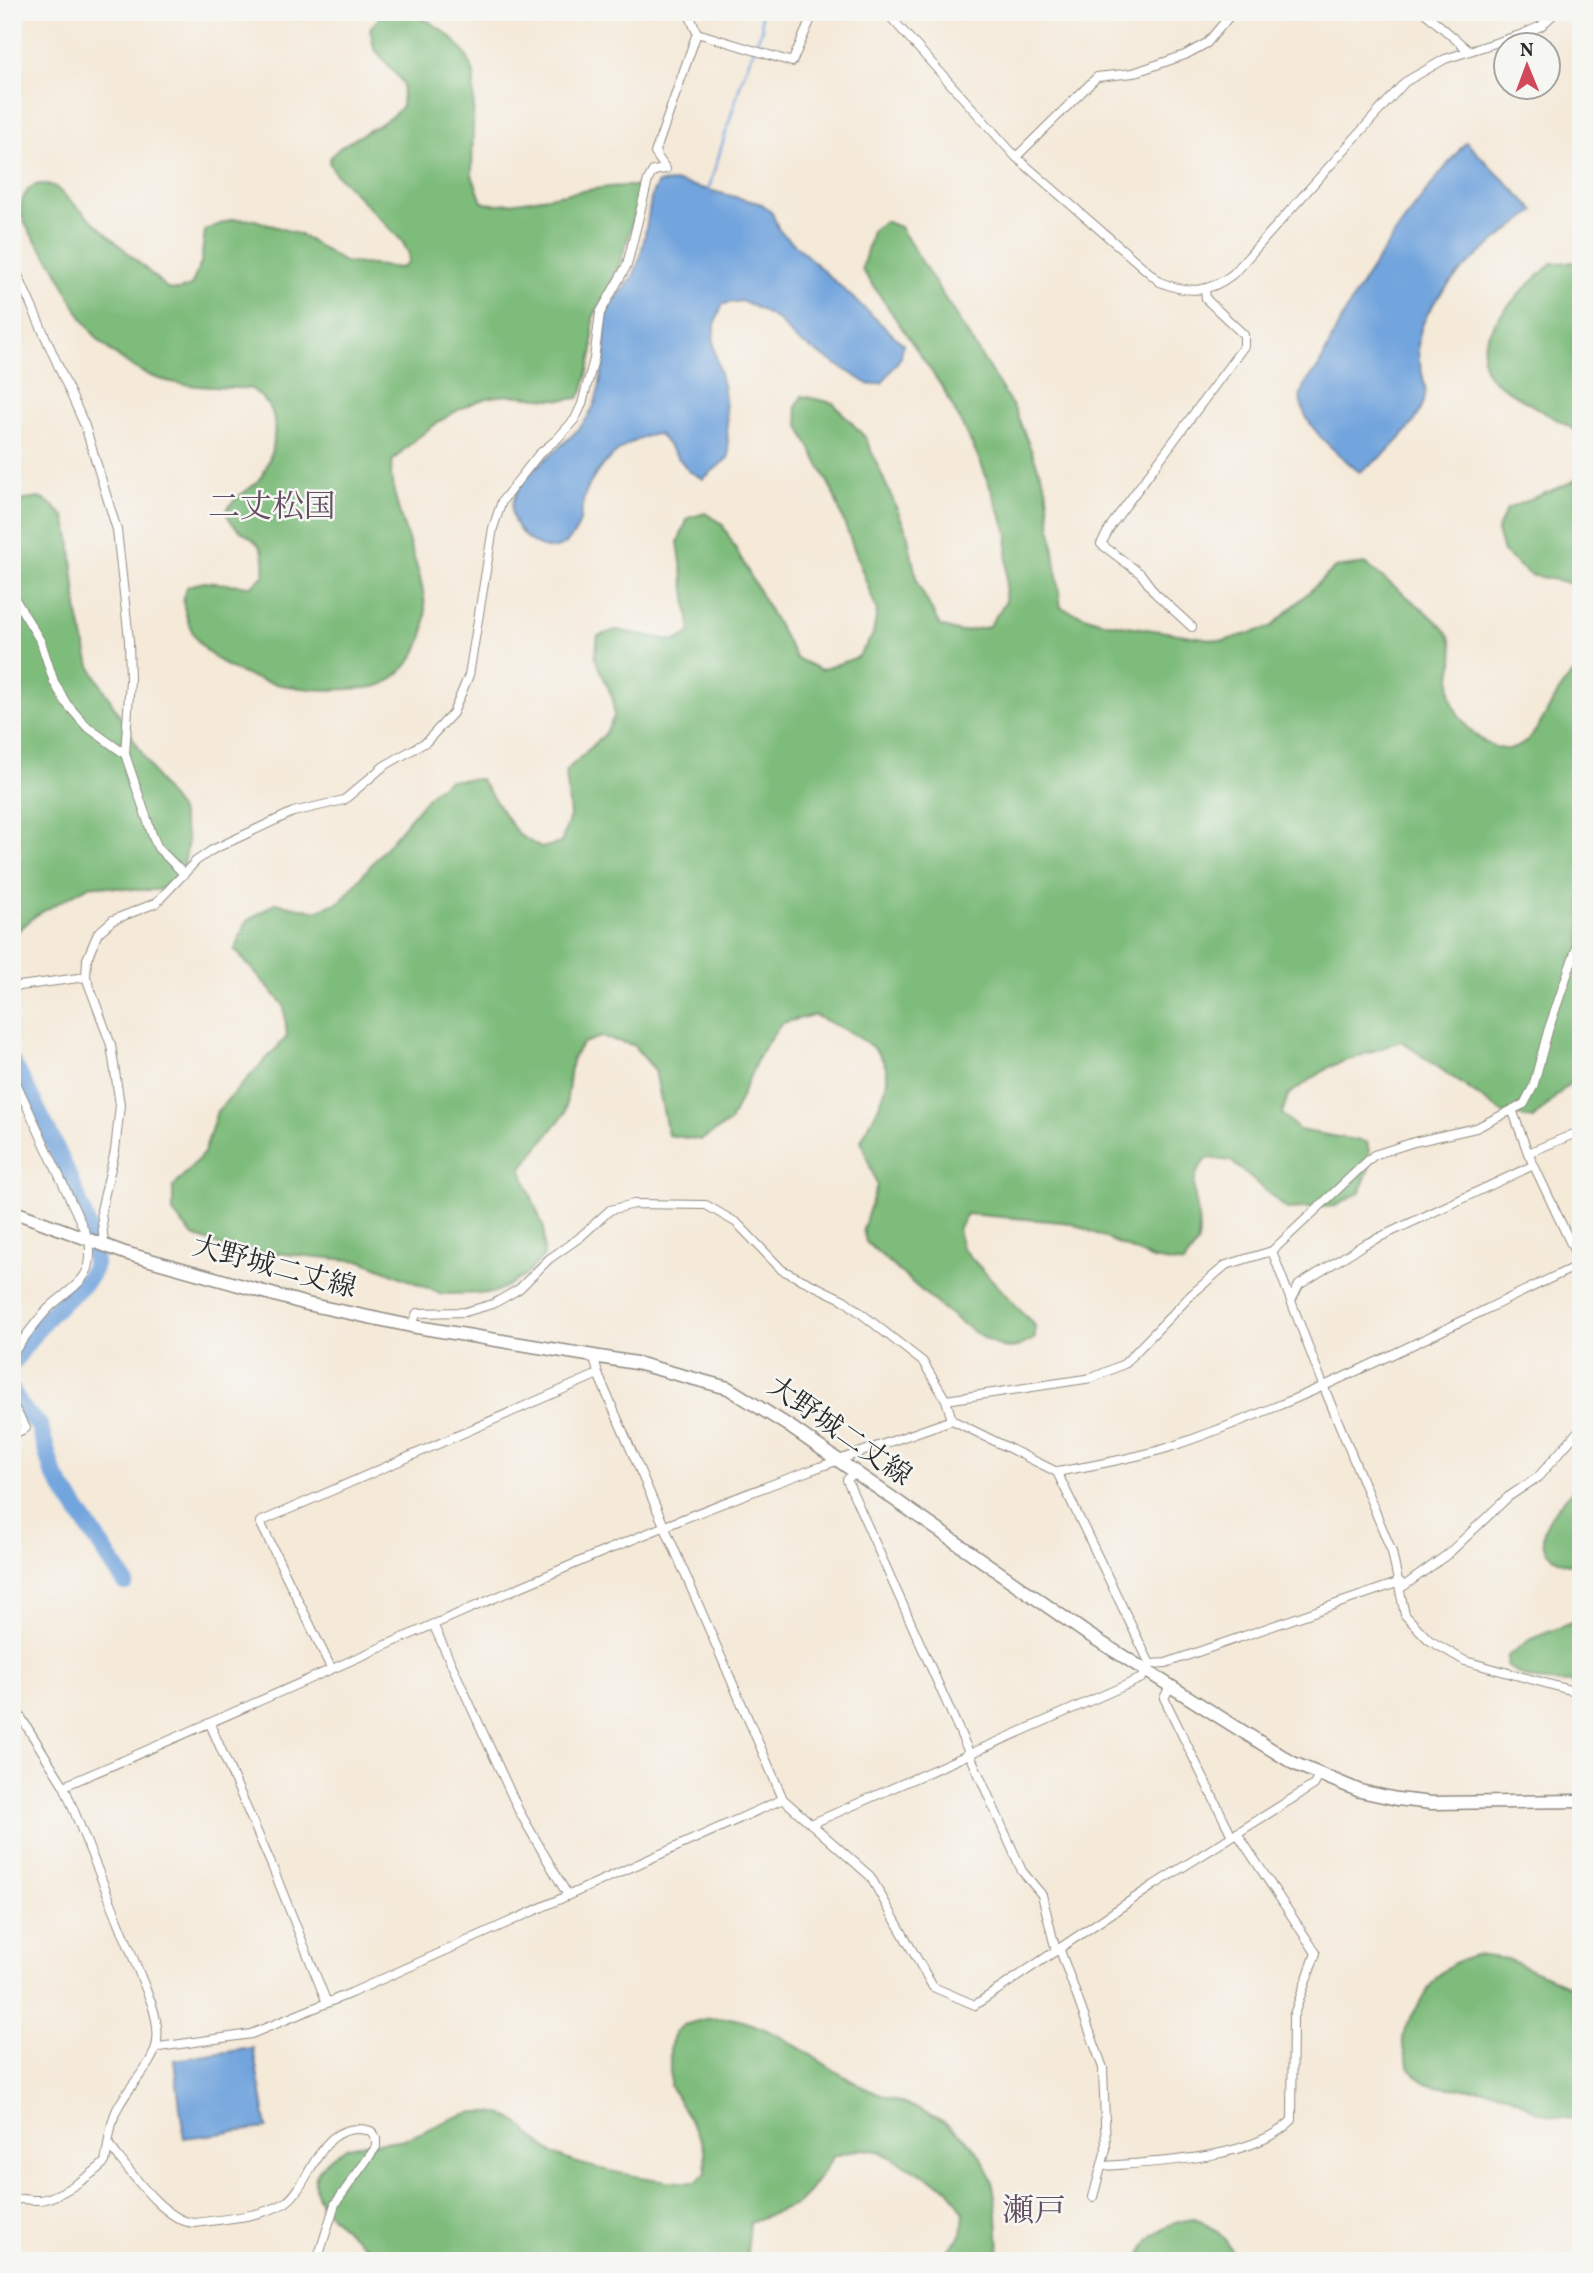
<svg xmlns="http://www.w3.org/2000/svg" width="1593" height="2273" viewBox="0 0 1593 2273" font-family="Vollkorn,'Noto Serif JP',serif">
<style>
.forest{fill:#7ebc7c;stroke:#547454;stroke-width:2}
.water{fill:#72a4dd;stroke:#4e6884;stroke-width:2}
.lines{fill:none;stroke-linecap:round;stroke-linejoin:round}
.stream{stroke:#72a4dd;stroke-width:2.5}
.river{stroke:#72a4dd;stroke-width:18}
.street-casing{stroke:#908a82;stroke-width:10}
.primary-casing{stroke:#908a82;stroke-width:15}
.street{stroke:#fff;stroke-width:8}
.primary{stroke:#fff;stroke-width:12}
.labels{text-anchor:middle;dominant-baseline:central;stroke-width:5;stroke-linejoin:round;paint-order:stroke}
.street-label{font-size:28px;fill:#2b2b2b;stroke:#f6f6f2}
.quarter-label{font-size:32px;fill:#634e62;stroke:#f6f6f2}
</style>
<rect width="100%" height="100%" fill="#f6f6f2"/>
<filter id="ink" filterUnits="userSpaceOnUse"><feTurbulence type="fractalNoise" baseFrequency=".0143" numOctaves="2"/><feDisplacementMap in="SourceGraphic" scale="14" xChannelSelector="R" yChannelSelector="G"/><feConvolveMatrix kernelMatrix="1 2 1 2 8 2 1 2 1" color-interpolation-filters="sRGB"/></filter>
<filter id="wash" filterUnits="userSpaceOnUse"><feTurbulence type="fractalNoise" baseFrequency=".00686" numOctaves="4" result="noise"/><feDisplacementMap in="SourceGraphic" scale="28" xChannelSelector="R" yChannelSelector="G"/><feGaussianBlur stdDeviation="1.57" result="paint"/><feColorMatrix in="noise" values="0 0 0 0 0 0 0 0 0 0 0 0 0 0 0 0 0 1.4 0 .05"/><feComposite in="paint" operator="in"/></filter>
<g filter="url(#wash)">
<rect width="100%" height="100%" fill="#f5e9d8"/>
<g class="forest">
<path d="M 408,12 C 437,23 467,44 474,75 L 472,175 L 482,202 C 505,212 602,180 641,187 L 642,194 L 618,269 L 593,318 L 593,350 L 583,391 L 578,398 C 551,403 524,393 498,396 C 461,401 419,434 393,460 C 389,472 392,484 395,496 C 409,559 459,633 389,681 C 377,689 361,688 348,689 C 293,693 202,679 186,615 C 183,604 181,595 188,586 L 204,582 L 251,586 L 264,575 C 269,530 238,543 226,512 C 233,497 246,493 257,482 C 270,468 278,433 273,415 C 270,404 260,396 252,389 C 216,386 175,389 142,372 C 126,363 108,351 96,337 C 78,316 68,291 55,268 C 43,247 9,218 26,193 C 33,182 43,183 54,186 L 168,289 L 178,290 L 191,286 L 201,263 L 205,230 L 233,219 L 255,220 L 301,235 L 344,262 L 401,268 L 408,263 L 409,254 L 402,241 L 335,173 L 329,162 C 332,143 386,128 402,106 L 403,83 L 374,48 L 370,28 L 381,16 Z"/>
<path d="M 885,221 L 900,227 L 1015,410 L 1046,487 L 1061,608 L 1102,622 L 1223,641 L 1271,627 L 1335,568 L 1366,564 C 1383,579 1437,617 1447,633 C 1462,654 1445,679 1452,701 C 1459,723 1489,756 1515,748 C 1543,738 1552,686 1581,667 L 1581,1072 L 1533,1119 L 1503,1113 L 1401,1041 L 1331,1066 L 1288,1095 L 1282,1114 L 1299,1130 L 1367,1142 L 1371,1162 L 1360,1192 L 1336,1206 L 1287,1209 L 1231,1161 L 1208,1158 C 1180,1182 1204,1210 1198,1241 C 1197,1248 1187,1257 1183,1264 L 1153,1259 L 1072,1223 L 967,1214 L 958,1229 L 962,1248 L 1035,1326 L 1035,1338 C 1023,1345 1014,1351 1000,1346 C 964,1333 898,1269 866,1242 L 863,1229 L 877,1185 L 861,1141 C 869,1124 882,1105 886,1086 C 896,1046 841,1029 814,1015 L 782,1023 L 760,1053 L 730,1122 L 701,1140 L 668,1135 L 655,1070 L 633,1045 L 601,1037 L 583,1043 L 572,1059 L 565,1113 L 521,1169 L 544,1229 L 544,1256 L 525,1276 L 494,1293 L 442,1294 L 362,1261 L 230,1249 L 193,1236 L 173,1213 L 173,1187 L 204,1153 L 217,1111 L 287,1037 L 284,1005 L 235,950 L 246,922 L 275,903 L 316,911 L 341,901 L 433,791 L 449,780 L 480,779 L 518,834 L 541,848 L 561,843 L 570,816 L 566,771 L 605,734 L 614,717 L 613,699 L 595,657 L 598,636 L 616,630 L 676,641 L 691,632 L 678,542 L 688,518 L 705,513 L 722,524 L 796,658 L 821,670 L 858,657 L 873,635 L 877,611 L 832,490 L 799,426 L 796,407 L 802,396 L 833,403 L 865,437 L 907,532 L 917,582 L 940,626 L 960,632 L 988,627 L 1005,603 L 1008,534 L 979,458 L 944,390 L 862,269 L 872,231 Z"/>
<path d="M 1581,262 L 1581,438 L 1575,430 C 1558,420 1501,389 1491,378 C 1459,340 1528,287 1552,263 Z"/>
<path d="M 1581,474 L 1581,585 L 1530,575 L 1503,552 L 1497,531 L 1507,509 L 1574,481 Z"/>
<path d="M 39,498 L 47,501 L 65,517 L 70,539 L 78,615 L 90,666 L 161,785 L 179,809 L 188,841 L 183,872 L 170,885 L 158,890 L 139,890 L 91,885 L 35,916 L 12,936 L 12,502 Z"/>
<path d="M 1581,1482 L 1581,1567 C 1513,1554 1551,1511 1581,1482 Z"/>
<path d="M 1581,1619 L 1581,1682 C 1554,1684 1527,1684 1507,1665 L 1508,1656 L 1531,1639 Z"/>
<path d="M 1475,1955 L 1508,1959 L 1581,1991 L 1581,2119 C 1566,2119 1548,2118 1534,2110 C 1521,2103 1512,2094 1496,2091 C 1475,2087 1453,2091 1432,2085 C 1410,2079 1398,2051 1405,2029 C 1408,2021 1414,2013 1418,2006 C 1434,1978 1444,1963 1475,1955 Z"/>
<path d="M 730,2018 C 779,2027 819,2064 863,2087 C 886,2099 913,2105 937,2118 C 954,2127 978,2147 986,2166 C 1000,2194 996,2230 1000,2261 L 938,2261 L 962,2234 L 964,2213 L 948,2188 L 879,2151 L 861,2149 L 834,2156 L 806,2195 L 796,2205 L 750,2222 L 747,2254 L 751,2261 L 386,2261 C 361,2241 288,2197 325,2163 C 332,2156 342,2149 352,2146 C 369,2142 387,2143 404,2139 C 438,2129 463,2104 500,2114 C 520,2119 534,2141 551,2152 C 575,2167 667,2184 696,2182 L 706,2173 L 705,2151 L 700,2138 L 670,2086 L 670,2047 L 675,2032 L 684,2025 L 705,2019 Z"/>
<path d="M 1194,2219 C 1216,2226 1228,2240 1238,2261 L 1139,2261 C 1146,2234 1168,2222 1194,2219 Z"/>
</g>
<g class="water">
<path d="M 1466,142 L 1535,211 C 1498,238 1435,284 1421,329 C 1414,355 1421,364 1425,387 C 1430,418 1382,459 1359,472 C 1338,453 1308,432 1301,403 C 1297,388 1312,377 1319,366 C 1327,352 1332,336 1340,322 C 1375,257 1419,199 1466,142 Z"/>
<path d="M 678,182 L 762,204 L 772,213 L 779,230 L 903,344 L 901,357 L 882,383 L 870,385 L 795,339 L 779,321 L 759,309 L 741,301 L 723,304 C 704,341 718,355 724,392 C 727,413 727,436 729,457 L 703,479 L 689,471 L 659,434 C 628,436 595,466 585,495 C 578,514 585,521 570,539 C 549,566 504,529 513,502 C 526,461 578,445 594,405 C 599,393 606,355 605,342 C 605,333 604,324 606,316 C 611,298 629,288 635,272 C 645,248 647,218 652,194 L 658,183 Z"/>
<path d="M 253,2048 L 267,2128 L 184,2138 L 174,2060 Z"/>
</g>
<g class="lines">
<path class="stream" d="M 708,191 L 743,76 L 762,29 L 760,12"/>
<g class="river">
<path d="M 12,1063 C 30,1093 107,1243 93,1270 C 83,1289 62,1300 48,1316 C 35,1331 24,1347 12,1363"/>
<path d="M 12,1391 L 23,1411 L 39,1425 L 53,1473 L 125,1582"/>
</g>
</g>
</g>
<g filter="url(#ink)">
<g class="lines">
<g class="street-casing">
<g id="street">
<path d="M 886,12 L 1016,157 L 1160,282 C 1188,294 1209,293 1233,274 L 1405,82 L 1445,59 L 1523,34 L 1541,26 L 1556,12"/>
<path d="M 1424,12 L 1468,50"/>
<path d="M 697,33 L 792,62 L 814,12"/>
<path d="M 1016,157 L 1097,77 L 1133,73 L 1185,55 L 1207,43 L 1233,12"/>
<path d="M 12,262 L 85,426 L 117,530 L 129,640 L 130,680 L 125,754 L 153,837 L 158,848 L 184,874"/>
<path d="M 12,594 L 41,642 L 54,682 L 66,703 L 86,726 L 125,754"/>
<path d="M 1192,627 L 1155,593 L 1141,574 L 1101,544 L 1112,524 L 1244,346 L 1244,335 L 1206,299 L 1205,290"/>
<path d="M 12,987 L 86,977"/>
<path d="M 12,1074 L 89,1240 C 95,1279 77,1283 51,1306 C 36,1320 25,1338 12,1354"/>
<path d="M 1513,1112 L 1528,1153 L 1581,1265"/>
<path d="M 1528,1153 L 1581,1131"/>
<path d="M 104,1245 L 101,1210 L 115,1151 L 120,1105 L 111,1045 L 86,977 L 87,959 L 98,933 L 113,920 L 156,903 L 196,861 L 212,850 L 293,812 L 344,800 L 384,766 L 426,742 L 453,713 L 469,675 L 493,528 L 502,501 L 539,454 L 557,439 L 575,419 L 582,404 L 594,359 L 600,313 L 627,265 L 648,180 L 653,171 L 666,169 L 655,153 L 697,33 L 688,12"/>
<path d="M 1272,1251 L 1323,1385 L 1392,1552 L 1405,1615 L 1429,1640 L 1465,1661 L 1581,1693"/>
<path d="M 1292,1299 L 1299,1285 L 1363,1245 L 1534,1165"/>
<path d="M 411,1326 L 417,1313 L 465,1312 L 493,1304 L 519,1289 L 549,1259 L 579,1238 L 610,1210 L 634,1204 L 706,1205 L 737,1223 L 782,1270 L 844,1300 L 923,1362 L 946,1400 L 952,1420"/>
<path d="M 594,1356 L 598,1374 L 783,1799 L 870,1876 L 933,1987 L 975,2005 L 1154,1885 L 1314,1785 L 1319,1776"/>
<path d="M 946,1400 L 1092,1378 L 1124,1364 L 1192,1294 L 1226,1265 L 1272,1251 L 1374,1155 L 1414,1142 L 1476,1128 L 1524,1104 L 1533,1087 L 1548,1031 L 1581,934"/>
<path d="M 12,1404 L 26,1428 L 12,1435"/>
<path d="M 855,1471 L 847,1480 L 1022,1871 L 1042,1895 L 1056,1951"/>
<path d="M 1057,1472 C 1094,1465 1131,1459 1167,1448 C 1310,1400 1444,1328 1581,1264"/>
<path d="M 433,1624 L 519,1811 L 567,1894"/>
<path d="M 1150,1664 L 1166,1663 L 1400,1582 L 1404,1586 L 1448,1554 L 1508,1497 L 1538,1477 L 1581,1428"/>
<path d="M 331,1668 L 260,1522 L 598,1374"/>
<path d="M 1170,1687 L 1164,1698 L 1232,1836"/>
<path d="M 12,1703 L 64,1786 L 151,2002 C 171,2059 141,2064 117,2109 C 109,2125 109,2144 105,2162 C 92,2175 57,2199 39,2200 C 27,2201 23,2196 12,2202"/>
<path d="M 210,1724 L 272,1866 L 327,2003"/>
<path d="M 64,1786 C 264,1701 461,1609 663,1527 C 758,1488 855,1454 952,1420 L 1057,1472 L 1150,1664 L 1142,1678 L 811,1824"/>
<path d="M 1060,1950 L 1103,2068 L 1106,2149 L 1093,2197"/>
<path d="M 159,2047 L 251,2034 L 351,1993 L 783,1799"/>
<path d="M 109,2145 C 127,2167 165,2223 195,2223 C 223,2219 261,2217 285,2203 C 312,2186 319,2116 371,2131 L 376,2139 L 376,2147 L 335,2204 L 317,2261"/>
<path d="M 1103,2166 C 1156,2162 1253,2160 1292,2120 L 1293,2017 L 1316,1953 L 1237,1833"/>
</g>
</g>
<g class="primary-casing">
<path id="primary" d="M 12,1211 L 125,1253 L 307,1304 L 411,1326 L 636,1363 L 728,1388 L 789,1426 L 1086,1633 L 1293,1763 L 1360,1791 L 1397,1799 L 1432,1803 L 1581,1801"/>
</g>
<use href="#street" class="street"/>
<use href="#primary" class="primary"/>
</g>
</g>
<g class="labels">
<g class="street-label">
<text transform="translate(274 1268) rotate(15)">大野城二丈線</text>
<text transform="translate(839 1432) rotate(35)">大野城二丈線</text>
</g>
<g class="quarter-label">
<text x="272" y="509">二丈松国</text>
<text x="1034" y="2213">瀬戸</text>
</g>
</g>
<rect width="1593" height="2273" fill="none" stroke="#f6f6f2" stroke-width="42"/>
<g transform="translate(1527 66) rotate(359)"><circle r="33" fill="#f6f6f2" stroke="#a5a5a2" stroke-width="2"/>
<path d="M0-5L12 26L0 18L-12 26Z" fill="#d1495b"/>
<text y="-10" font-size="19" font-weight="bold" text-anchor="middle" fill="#2b2b2b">N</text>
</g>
</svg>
